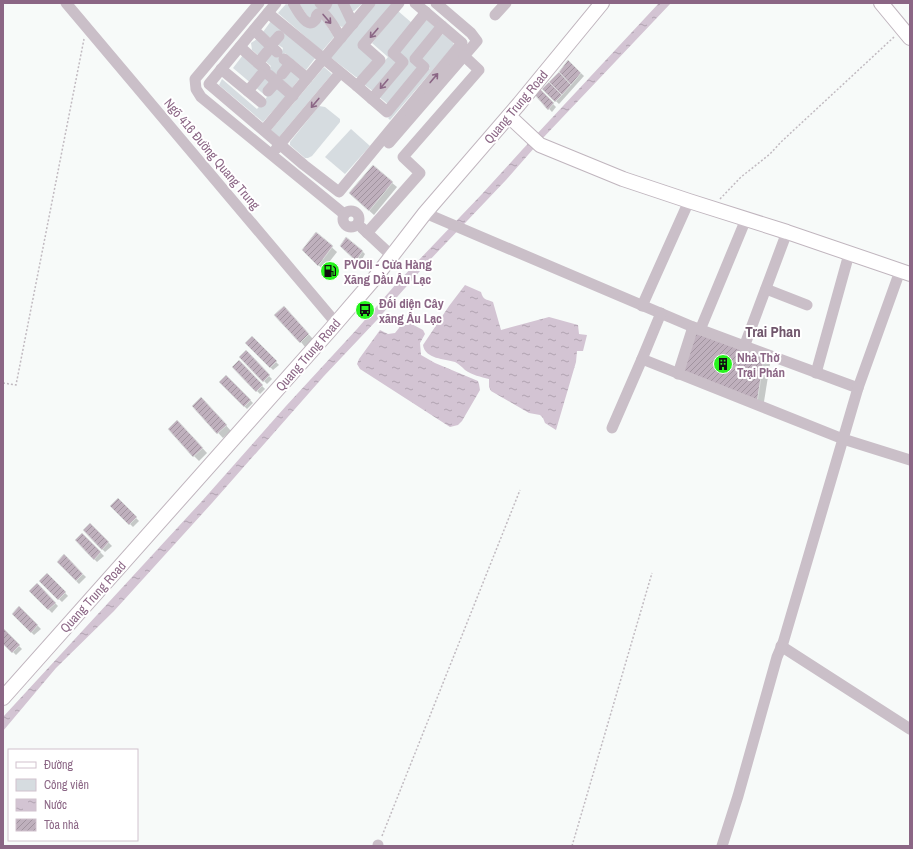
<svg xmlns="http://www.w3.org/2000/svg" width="913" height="849" viewBox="0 0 913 849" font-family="'Archivo Narrow',sans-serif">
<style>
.green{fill:#d6dce0}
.water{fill:url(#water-ripples)}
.shadow{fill:#0003}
.building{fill:url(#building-hatch);stroke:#d9dcdb}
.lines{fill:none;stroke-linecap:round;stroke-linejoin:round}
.major-casing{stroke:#c0b5be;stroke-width:16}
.path{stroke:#c1bac0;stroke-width:1.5;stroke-dasharray:2 2;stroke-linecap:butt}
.minor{stroke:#cabfc8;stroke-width:11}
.major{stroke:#fff;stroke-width:14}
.oneway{stroke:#8b6685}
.labels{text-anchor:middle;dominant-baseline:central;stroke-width:4;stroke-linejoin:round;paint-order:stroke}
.street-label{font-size:13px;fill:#8b6685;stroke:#fff}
.poi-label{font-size:13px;font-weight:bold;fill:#8b6685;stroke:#fff;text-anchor:start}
.quarter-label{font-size:15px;font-weight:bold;fill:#6f556b;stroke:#fff}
</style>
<defs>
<pattern id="water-ripples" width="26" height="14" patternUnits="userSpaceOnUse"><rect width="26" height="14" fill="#d3c4d3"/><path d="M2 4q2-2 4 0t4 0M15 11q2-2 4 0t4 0" fill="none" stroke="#b1a3b1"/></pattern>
<pattern id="building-hatch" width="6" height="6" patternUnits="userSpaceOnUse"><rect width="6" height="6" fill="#bfb0bd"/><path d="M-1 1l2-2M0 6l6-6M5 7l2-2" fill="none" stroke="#a1939f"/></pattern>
</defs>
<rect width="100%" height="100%" fill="#f7faf9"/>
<g class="green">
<path d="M 299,3 L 315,3 L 328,7 L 333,3 L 341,3 L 348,21 L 346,25 L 342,27 L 340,26 L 328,14 L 310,20 Z"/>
<path d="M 347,3 L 363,3 L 354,11 L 351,11 Z"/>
<path d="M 375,3 L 394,3 L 359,46 L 374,59 L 360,77 L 356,77 L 330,57 Z"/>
<path d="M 286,4 L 291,6 L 299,17 L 322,18 L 334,37 L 322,51 L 278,13 Z"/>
<path d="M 398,11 L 412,23 L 389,51 L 401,61 L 374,92 L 365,85 L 388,57 L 372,43 Z"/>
<path d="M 426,19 L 435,27 L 410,58 L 421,67 L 389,105 L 378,96 L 408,60 L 398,52 Z"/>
<path d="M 271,21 L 316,57 L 306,70 L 285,53 L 279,61 L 300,78 L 292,88 L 271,70 L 265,76 L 286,96 L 263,122 L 219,85 L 222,79 L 257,109 L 267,97 L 233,68 L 243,55 L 266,72 L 271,66 L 252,50 L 251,43 L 257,39 L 277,57 L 281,55 L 283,48 L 277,44 L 263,32 Z"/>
<path d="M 445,32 L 452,40 L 454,45 L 390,120 L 388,118 L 430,68 L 418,57 Z"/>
<path d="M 324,67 L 332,74 L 279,137 L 271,130 Z"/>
<path d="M 319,106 L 325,107 L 340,119 L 340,122 L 312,156 L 308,158 L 305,158 L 290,145 L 290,142 Z"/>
<path d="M 351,129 L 370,146 L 345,174 L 325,157 Z"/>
</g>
<g class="water">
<path d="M 659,3 L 671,3 L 542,139 L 506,180 L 427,263 L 376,321 L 324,376 L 212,503 L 114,611 L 56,668 L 3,731 L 3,717 L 202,501 L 286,406 L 357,329 L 396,284 L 482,194 L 522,150 Z"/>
<path d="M 465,285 L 481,292 C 483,300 486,299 493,302 L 501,330 L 549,317 L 578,325 L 579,334 L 587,335 L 583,351 L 577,351 L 576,362 L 556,430 L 545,423 L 543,418 L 540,415 L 529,413 L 491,391 L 489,387 L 489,379 C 481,377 472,375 465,370 C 462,367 459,364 455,362 C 445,359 425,359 423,345 L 449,306 Z"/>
<path d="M 402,319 L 423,330 L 425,334 L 420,343 L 421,355 L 435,363 L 478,381 L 479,384 L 480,390 L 462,421 L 458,425 L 450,427 L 360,369 L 357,364 L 359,359 L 380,330 L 388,334 L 395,333 L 399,328 Z"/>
</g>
<g class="shadow">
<path d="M 569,62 L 584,76 L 559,104 L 543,89 Z"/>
<path d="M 540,91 L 556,107 L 552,112 L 536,95 Z"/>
<path d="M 373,167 L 397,187 L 374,215 L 355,198 Z"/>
<path d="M 316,233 L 337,252 L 323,270 L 304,249 Z"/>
<path d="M 344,248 L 362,251 L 365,254 L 360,263 Z"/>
<path d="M 288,312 L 313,339 L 305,347 L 301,342 Z"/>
<path d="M 252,338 L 279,365 L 273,370 L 247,343 Z"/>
<path d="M 246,352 L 272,379 L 267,384 L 240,357 Z"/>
<path d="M 764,358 L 770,364 L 763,408 L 688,378 Z"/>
<path d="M 239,362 L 265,389 L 260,394 L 233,367 Z"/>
<path d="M 226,376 L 253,403 L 247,409 L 221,382 Z"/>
<path d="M 206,403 L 231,431 L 223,438 L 193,406 Z"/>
<path d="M 182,426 L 207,453 L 199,461 L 194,456 Z"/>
<path d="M 118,500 L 139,521 L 133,527 L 112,506 Z"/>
<path d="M 90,524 L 112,546 L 105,552 L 84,530 Z"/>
<path d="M 82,534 L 104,556 L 97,562 L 76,540 Z"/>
<path d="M 64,556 L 86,577 L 79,584 L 58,562 Z"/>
<path d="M 47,574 L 68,596 L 62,602 L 40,581 Z"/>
<path d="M 37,585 L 58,606 L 52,613 L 31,591 Z"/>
<path d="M 19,607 L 41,629 L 34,635 L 13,614 Z"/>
<path d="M 3,630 L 22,649 L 16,655 L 3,642 Z"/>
</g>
<g class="building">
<path d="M 568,60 L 581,73 L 571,85 L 559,72 Z"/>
<path d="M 559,72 L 571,85 L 562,95 L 549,82 Z"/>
<path d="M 549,82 L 562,95 L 555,102 L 542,89 Z"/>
<path d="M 540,89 L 554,103 L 548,110 L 535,95 Z"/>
<path d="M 373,165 L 393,182 L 369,211 L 349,193 Z"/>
<path d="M 316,232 L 333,246 L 318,266 L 302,250 Z"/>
<path d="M 346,237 L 363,251 L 356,261 L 340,246 Z"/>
<path d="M 284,306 L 309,334 L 300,343 L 274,315 Z"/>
<path d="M 696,331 L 764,357 L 757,403 L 680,371 Z"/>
<path d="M 252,336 L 277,361 L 270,368 L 245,343 Z"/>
<path d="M 246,350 L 270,375 L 263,382 L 239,357 Z"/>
<path d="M 239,360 L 263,385 L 256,392 L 232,367 Z"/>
<path d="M 226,375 L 251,400 L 244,407 L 219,382 Z"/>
<path d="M 201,397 L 227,425 L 217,434 L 192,406 Z"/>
<path d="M 177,420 L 203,448 L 193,457 L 168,429 Z"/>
<path d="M 118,498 L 137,517 L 129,525 L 110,506 Z"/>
<path d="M 90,523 L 109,542 L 102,550 L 83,530 Z"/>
<path d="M 82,533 L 101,552 L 94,560 L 75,540 Z"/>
<path d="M 64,554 L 83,574 L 76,581 L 57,562 Z"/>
<path d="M 47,573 L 66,592 L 58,600 L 39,581 Z"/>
<path d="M 37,583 L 56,603 L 48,610 L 29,591 Z"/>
<path d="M 19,606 L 38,625 L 31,633 L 12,614 Z"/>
<path d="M 3,628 L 20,645 L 12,653 L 3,644 Z"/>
</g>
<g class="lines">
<g class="major-casing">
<g id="major">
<path d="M 881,3 L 910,38"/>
<path d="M 509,116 L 540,145 L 623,179 L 689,201 L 787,232 L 910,274"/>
<path d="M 3,698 L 331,329 L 374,279 L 425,213 L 519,104 L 602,3"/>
</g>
</g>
<g class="path">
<path d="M 720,199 L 741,177 L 770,154 L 781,142 L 894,37"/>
<path d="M 3,383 L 16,385 L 84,39"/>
<path d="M 382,836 L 520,490"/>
<path d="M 572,846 L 652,573"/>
</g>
<g class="minor">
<path d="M 66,3 L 336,323"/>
<path d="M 259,3 L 195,79 L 196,89 L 201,97 L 344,214"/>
<path d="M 276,3 L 209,84 L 304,165 L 339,192 L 462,43 L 415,3"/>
<path d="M 293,3 C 296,8 304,23 310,23 C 313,23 314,21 316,19 C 316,15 318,13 323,13 C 331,20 335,29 341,38"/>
<path d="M 320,3 L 326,5 L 327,3"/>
<path d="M 343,3 L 353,24"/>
<path d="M 268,13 L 357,86 L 380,60 L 363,45 L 399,3"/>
<path d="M 495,15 L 506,3"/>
<path d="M 254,30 L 277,52"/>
<path d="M 271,45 L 279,36"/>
<path d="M 240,47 L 265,69"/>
<path d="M 284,59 L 307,78"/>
<path d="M 258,63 L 267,52"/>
<path d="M 221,69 L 261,102"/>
<path d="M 282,74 L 290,64"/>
<path d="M 269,75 L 293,96"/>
<path d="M 357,86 L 372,99 L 403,62 L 393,53 L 426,12"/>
<path d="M 248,91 L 261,75"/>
<path d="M 268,91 L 277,81"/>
<path d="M 372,99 L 387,112 L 424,67 L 415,59 L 442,26"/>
<path d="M 264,130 L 370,3"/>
<path d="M 389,143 L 477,41 L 471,33 L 436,3"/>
<path d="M 276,149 L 340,73"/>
<circle cx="351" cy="219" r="8"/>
<path d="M 425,213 L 693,327 L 858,388"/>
<path d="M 362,228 L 392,256"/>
<path d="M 367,233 L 420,173 L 403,157 L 479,70 L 464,56"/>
<path d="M 766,289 L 807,305"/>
<path d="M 642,306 L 689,201"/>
<path d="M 700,330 L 746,219"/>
<path d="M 744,347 L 787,232"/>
<path d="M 642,359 L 843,439 L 910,460"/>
<path d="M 816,373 L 849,254"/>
<path d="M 678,374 L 693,327"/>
<path d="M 612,428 L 642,359 L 661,313"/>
<path d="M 781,646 L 910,729"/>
<path d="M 378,846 L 378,845"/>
<path d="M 722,846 L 738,796 L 777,657 L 783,643 L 858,388 L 900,271"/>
</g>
<use href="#major" class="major"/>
</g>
<defs><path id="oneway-shaft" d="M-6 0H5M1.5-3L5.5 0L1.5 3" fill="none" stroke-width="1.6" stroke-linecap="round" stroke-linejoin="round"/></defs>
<g class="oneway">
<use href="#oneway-shaft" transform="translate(327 19) rotate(49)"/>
<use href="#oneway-shaft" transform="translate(374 33) rotate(130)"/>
<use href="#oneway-shaft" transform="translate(434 78) rotate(-50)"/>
<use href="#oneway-shaft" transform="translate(384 84) rotate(130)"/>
<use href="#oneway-shaft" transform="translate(315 103) rotate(130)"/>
</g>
<defs>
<g id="fuel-disc" transform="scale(1)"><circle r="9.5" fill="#27f31e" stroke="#fff"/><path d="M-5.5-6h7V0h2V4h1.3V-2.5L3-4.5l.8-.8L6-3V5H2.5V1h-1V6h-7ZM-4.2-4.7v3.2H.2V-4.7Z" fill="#111"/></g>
<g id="bus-disc" transform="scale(1)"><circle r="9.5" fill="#27f31e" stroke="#fff"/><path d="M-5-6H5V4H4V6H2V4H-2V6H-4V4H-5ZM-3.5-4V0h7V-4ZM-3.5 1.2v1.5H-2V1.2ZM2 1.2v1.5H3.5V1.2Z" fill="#111"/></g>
<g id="building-disc" transform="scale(1)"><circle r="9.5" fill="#27f31e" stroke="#fff"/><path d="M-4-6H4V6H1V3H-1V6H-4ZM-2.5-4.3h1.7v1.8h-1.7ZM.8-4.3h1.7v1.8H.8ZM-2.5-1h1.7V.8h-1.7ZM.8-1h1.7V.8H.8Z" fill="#111"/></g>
</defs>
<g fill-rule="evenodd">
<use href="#fuel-disc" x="330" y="271"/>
<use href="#bus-disc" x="365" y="310"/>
<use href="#building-disc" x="723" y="364"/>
</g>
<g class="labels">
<g class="street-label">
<text transform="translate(516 107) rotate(-50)">Quang Trung Road</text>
<text transform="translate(212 154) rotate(50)">Ngõ 416 Đường Quang Trung</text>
<text transform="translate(308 355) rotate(-49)">Quang Trung Road</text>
<text transform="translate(93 597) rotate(-48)">Quang Trung Road</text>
</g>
<g class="poi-label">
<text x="344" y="264">PVOil - Cửa Hàng<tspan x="344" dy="15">Xăng Dầu Âu Lạc</tspan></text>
<text x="379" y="303">Đối diện Cây<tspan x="379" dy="15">xăng Âu Lạc</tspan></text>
<text x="737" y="357">Nhà Thờ<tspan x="737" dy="15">Trại Phán</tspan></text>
</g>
<g class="quarter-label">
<text x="773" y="331">Trai Phan</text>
</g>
</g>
<rect width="913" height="849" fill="none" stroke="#8b6685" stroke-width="8"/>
<rect x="8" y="749" width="130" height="92" fill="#ffffff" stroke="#d1c2ce"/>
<rect x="16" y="762" width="20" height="6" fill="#ffffff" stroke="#d1c2ce"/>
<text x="44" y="769" font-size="12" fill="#8b6685">Đường</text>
<rect x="16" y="779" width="20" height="12" fill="#d6dce0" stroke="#d1c2ce"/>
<text x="44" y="789" font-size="12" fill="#8b6685">Công viên</text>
<rect x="16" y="799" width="20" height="12" fill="url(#water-ripples)" stroke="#d1c2ce"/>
<text x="44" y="809" font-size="12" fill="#8b6685">Nước</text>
<rect x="16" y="819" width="20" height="12" fill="url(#building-hatch)" stroke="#d1c2ce"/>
<text x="44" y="829" font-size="12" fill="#8b6685">Tòa nhà</text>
</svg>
